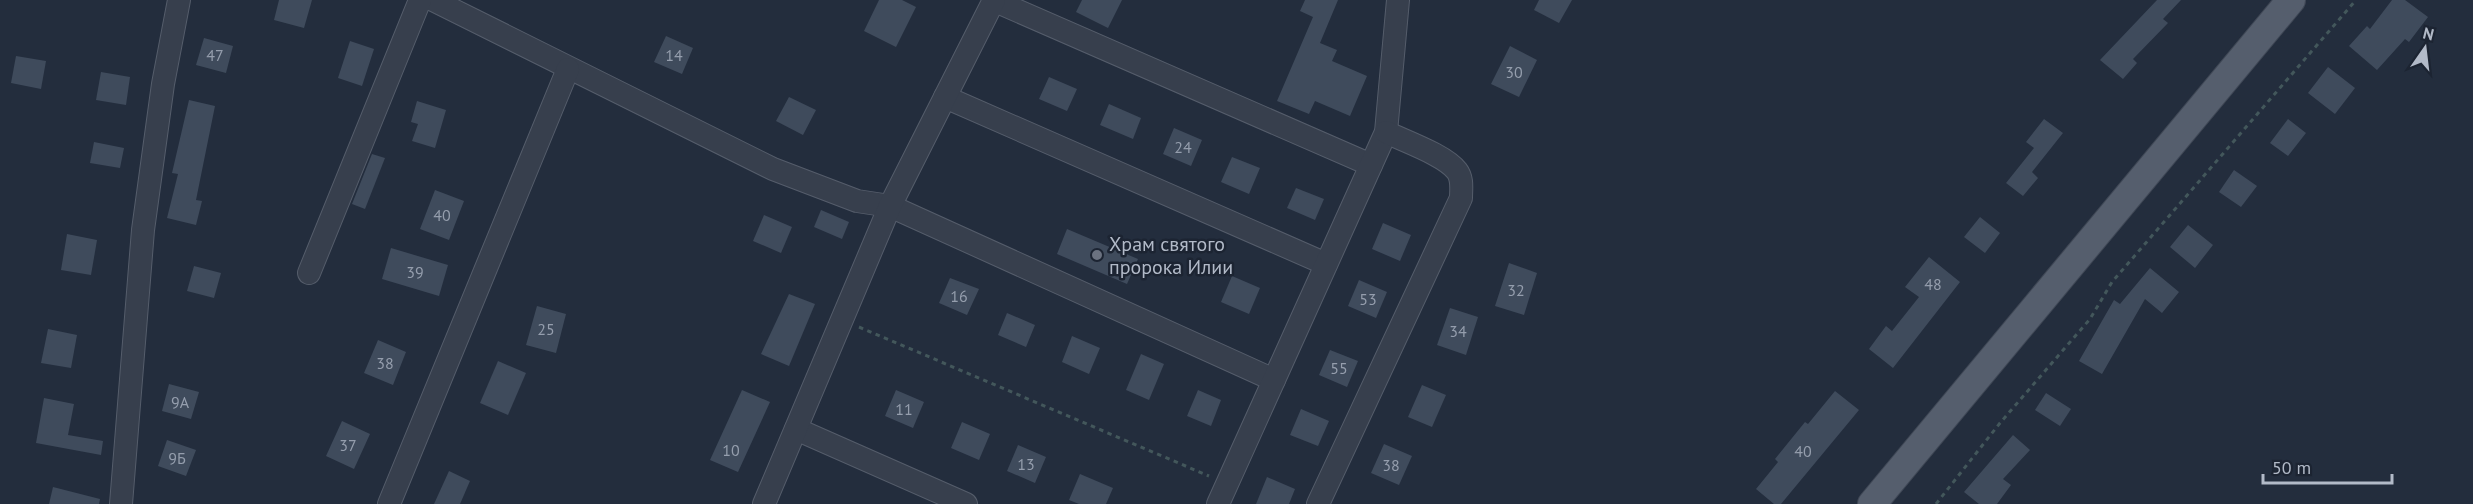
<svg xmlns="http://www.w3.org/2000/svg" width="2473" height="504" viewBox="0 0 2473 504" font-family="'PT Sans',sans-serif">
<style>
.building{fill:#3f4b5c}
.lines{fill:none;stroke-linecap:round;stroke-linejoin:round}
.minor-casing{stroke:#555d6b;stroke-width:24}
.major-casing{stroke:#404856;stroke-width:30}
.path{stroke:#43575b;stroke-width:3;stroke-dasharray:4.5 4.5;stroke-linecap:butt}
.minor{stroke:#373f4d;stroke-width:22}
.major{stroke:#555e6d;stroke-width:28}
.worship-dot{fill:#6b7280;stroke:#1c2432;stroke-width:2}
.labels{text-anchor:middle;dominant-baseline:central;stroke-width:5;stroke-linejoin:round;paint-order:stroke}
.number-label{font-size:16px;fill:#959ead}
.poi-label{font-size:20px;fill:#b2bac8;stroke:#1c2432;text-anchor:start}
</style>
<rect width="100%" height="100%" fill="#232d3d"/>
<g class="building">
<path d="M 279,0 L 312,0 L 304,28 L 274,20 Z"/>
<path d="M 879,0 L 902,0 L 916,7 L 896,47 L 864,31 Z"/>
<path d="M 1082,0 L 1122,0 L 1108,28 L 1076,12 Z"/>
<path d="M 1305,0 L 1338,0 L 1320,43 L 1337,50 L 1332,61 L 1367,76 L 1350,116 L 1315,101 L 1309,114 L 1277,101 L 1313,17 L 1300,11 Z"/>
<path d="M 1539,0 L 1572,0 L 1559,23 L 1534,10 Z"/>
<path d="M 2157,0 L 2181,0 L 2163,19 L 2168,23 L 2133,59 L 2137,63 L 2123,79 L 2100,60 Z"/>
<path d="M 2392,0 L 2405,0 L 2428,17 L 2409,42 L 2405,39 L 2377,70 L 2349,46 L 2367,26 L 2370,29 Z"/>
<path d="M 666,36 L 693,48 L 682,74 L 654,62 Z"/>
<path d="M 204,38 L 233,46 L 226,73 L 196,65 Z"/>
<path d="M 350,41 L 374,49 L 362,86 L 338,78 Z"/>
<path d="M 1510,46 L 1537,60 L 1519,97 L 1491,84 Z"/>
<path d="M 16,56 L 46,61 L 41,89 L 11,83 Z"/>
<path d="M 2328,67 L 2355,88 L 2335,114 L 2308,93 Z"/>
<path d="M 101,72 L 130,77 L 126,105 L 96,100 Z"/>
<path d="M 1049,77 L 1077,89 L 1067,111 L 1039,99 Z"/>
<path d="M 789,97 L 816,110 L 803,135 L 776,121 Z"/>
<path d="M 189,100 L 215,106 L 196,200 L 202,201 L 196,225 L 167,218 L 178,174 L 172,173 Z"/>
<path d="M 417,101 L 446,110 L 435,148 L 412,141 L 418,124 L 411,122 Z"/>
<path d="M 1109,104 L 1141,118 L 1133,139 L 1100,125 Z"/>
<path d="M 2044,119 L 2063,133 L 2032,172 L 2038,178 L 2023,196 L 2006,183 L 2034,148 L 2026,142 Z"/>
<path d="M 2288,119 L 2306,133 L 2288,156 L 2270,143 Z"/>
<path d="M 1174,128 L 1202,140 L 1191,166 L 1163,154 Z"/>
<path d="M 94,142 L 124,148 L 120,168 L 90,163 Z"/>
<path d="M 372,154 L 385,158 L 365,209 L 352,204 Z"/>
<path d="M 1232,157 L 1260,168 L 1249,194 L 1221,182 Z"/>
<path d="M 2234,170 L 2257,186 L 2241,207 L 2219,192 Z"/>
<path d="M 1296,188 L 1324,199 L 1315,220 L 1287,208 Z"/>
<path d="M 435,190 L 464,201 L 449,240 L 420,229 Z"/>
<path d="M 821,210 L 849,222 L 842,239 L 814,227 Z"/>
<path d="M 764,215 L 792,227 L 781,253 L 753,241 Z"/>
<path d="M 1980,217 L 2000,233 L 1985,253 L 1964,237 Z"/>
<path d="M 1383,223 L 1411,235 L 1400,261 L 1372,249 Z"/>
<path d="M 2188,225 L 2213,245 L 2195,268 L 2170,247 Z"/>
<path d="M 1067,229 L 1138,259 L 1127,284 L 1057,254 Z"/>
<path d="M 67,234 L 97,240 L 91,275 L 61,270 Z"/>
<path d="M 391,248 L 448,265 L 439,296 L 382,279 Z"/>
<path d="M 1929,257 L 1960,282 L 1893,368 L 1869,349 L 1886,326 L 1892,331 L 1919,297 L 1905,287 Z"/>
<path d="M 1509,263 L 1537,273 L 1524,315 L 1495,306 Z"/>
<path d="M 194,266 L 221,273 L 214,298 L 187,291 Z"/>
<path d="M 2150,268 L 2179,292 L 2162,313 L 2145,299 L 2102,374 L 2079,361 L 2114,300 L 2120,304 Z"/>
<path d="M 1232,276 L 1260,288 L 1249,314 L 1221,302 Z"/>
<path d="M 950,278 L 979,289 L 967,315 L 939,303 Z"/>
<path d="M 1359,280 L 1387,292 L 1376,318 L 1348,306 Z"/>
<path d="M 789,294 L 815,304 L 789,366 L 761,354 Z"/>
<path d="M 537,306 L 566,314 L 556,353 L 526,345 Z"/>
<path d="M 1450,308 L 1478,317 L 1466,355 L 1437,345 Z"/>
<path d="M 1007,313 L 1035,325 L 1026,347 L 998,335 Z"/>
<path d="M 48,329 L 77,335 L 71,368 L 41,363 Z"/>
<path d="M 1072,336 L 1100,348 L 1089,374 L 1062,362 Z"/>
<path d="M 378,340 L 406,352 L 393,385 L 364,373 Z"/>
<path d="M 1330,350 L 1358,361 L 1347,387 L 1319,375 Z"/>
<path d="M 1141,354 L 1164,364 L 1149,400 L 1126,390 Z"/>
<path d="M 498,361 L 526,373 L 508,415 L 480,403 Z"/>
<path d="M 169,384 L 199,392 L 191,419 L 162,411 Z"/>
<path d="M 1422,385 L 1446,395 L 1432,427 L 1408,417 Z"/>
<path d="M 742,390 L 770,402 L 738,472 L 710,460 Z"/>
<path d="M 896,390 L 924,402 L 913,428 L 885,416 Z"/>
<path d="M 1198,390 L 1221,400 L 1211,426 L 1187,416 Z"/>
<path d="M 1835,391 L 1859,410 L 1781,504 L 1774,504 L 1756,489 L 1778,462 L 1775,459 L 1805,422 L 1808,424 Z"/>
<path d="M 2046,393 L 2071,409 L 2060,426 L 2035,410 Z"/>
<path d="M 44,398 L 74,404 L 68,435 L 103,441 L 101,455 L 36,443 Z"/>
<path d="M 1301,409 L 1329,421 L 1318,446 L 1290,435 Z"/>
<path d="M 342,421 L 370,434 L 354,469 L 326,456 Z"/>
<path d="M 962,422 L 990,434 L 979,460 L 951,448 Z"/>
<path d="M 2013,435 L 2030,450 L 2003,479 L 2011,485 L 1997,504 L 1979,504 L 1964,492 Z"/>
<path d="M 167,440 L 196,450 L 186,476 L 158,466 Z"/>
<path d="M 1384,444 L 1412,456 L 1399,485 L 1371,473 Z"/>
<path d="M 1018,445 L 1046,457 L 1035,483 L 1007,471 Z"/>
<path d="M 449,471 L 470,481 L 460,504 L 434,504 Z"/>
<path d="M 1080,474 L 1113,488 L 1106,504 L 1079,504 L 1069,500 Z"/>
<path d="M 1267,477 L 1295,489 L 1289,504 L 1256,504 Z"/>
<path d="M 53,487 L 100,499 L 99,504 L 49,504 Z"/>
</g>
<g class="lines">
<g class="minor-casing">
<g id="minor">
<path d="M 433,0 L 773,169 L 857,201 L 890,206 L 1274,380"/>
<path d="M 993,0 L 1371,165"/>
<path d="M 945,97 L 1326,264"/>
<path d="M 309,273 L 420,0"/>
<path d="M 796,429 L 966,504"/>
<path d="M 121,504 L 143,230 L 163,84 L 179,0"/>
<path d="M 389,504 L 568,69"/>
<path d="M 764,504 L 890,206 L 994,0"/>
<path d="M 1218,504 L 1386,132 L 1398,0"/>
<path d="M 1318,504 L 1461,198 C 1461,189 1463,179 1457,171 C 1445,155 1404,141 1386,132"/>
</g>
</g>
<g class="major-casing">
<path id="major" d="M 1872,504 L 2291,0"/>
</g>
<g class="path">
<path d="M 859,327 L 1209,476"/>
<path d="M 1936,504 L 2000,423 L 2090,319 L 2112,282 L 2356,0"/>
</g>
<use href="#minor" class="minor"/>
<use href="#major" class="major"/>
</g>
<circle class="worship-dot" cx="1097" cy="255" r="6"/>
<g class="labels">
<g class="number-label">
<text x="215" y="55">47</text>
<text x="674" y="55">14</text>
<text x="1514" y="72">30</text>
<text x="1183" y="147">24</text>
<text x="442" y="215">40</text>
<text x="415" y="272">39</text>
<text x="1933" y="284">48</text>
<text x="1516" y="290">32</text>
<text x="959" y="296">16</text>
<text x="1368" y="299">53</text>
<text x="546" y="329">25</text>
<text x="1458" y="331">34</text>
<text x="385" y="363">38</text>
<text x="1339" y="368">55</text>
<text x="180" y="402">9А</text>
<text x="904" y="409">11</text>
<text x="348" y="445">37</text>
<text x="731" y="450">10</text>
<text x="1803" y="451">40</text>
<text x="177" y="458">9Б</text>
<text x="1026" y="464">13</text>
<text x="1391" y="465">38</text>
</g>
<g class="poi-label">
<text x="1109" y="244">Храм святого<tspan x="1109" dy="23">пророка Илии</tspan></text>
</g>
</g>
<g transform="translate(2425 48) rotate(14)" stroke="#1c2432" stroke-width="4.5" paint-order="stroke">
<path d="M0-4.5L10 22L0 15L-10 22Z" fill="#b2bac8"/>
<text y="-9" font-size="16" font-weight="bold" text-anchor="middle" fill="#b2bac8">N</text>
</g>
<path d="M2263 474v9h129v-9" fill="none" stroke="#b2bac8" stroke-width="3"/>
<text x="2272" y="474" font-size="18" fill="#b2bac8" stroke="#1c2432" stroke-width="4.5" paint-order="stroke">50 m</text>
</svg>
